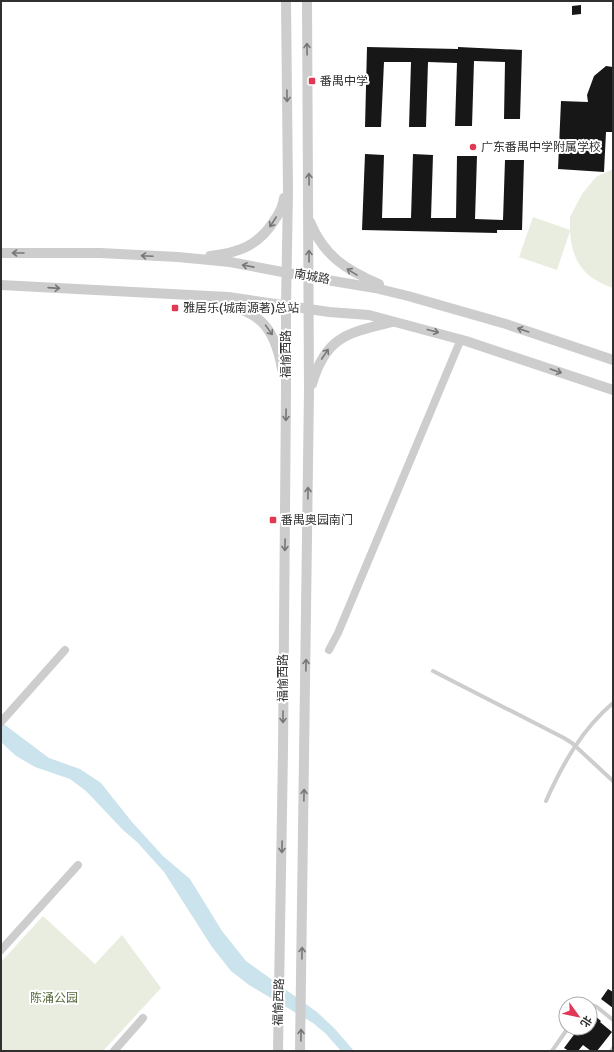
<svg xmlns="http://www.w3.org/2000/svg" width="614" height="1052" viewBox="0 0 614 1052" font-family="Signika,'Noto Sans SC',sans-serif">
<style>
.green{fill:#e8eddf}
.water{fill:#cbe3ec}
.building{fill:#171717}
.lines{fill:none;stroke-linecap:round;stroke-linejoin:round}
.service{stroke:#cdcdcd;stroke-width:4}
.minor{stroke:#cdcdcd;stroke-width:8}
.tertiary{stroke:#cdcdcd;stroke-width:10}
.oneway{stroke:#777}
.poi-dot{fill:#e13856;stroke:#fff;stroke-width:1.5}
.labels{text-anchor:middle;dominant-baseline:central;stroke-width:4;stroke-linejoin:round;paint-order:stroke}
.poi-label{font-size:12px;fill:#303030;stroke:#fff;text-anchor:start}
.street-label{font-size:12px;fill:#303030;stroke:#fff}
.park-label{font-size:12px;fill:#586b3e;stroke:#fff}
</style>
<rect width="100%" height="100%" fill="#fff"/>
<g class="green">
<path d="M 613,169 L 613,288 C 584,278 572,262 570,231 L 557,270 L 519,257 L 533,217 L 570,230 L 570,217 L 582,194 L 596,177 Z"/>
<path d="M 43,916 L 95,964 L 122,935 L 161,988 L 103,1051 L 1,1051 L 1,962 Z"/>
</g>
<path class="water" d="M 1,722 L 49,758 L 80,769 L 101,783 L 132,822 L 163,856 L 190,879 L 222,931 L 246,961 L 317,1012 L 335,1029 L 354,1051 L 341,1051 L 326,1034 L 313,1023 L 249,985 L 231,971 L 212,947 L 164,872 L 137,842 L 123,830 L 86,791 L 70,779 L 35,767 L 16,756 L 1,742 Z"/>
<g class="building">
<path d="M 581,5 L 581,14 L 572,15 L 572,6 Z"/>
<path d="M 367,47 L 458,49 L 458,47 L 522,50 L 520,119 L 504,119 L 505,62 L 474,61 L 472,126 L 455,126 L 457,63 L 428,62 L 426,127 L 409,127 L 411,62 L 384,62 L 381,127 L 365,127 Z"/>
<path d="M 606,66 L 613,67 L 613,132 L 606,132 L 604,172 L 558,169 L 561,101 L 588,102 L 587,95 L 594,76 Z"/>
<path d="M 365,154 L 384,155 L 382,218 L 411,218 L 413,154 L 433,155 L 431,218 L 456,218 L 457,156 L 477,156 L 475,219 L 503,220 L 505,160 L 524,160 L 522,230 L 497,230 L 497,233 L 362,230 Z"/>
<path d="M 608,989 L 613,992 L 613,1008 L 601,999 Z"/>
<path d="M 590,1012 L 601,1021 L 600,1022 L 612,1032 L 597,1051 L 591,1051 L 583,1045 L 578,1051 L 569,1051 L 564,1048 L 579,1028 L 590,1028 Z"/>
</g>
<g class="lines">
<g class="service">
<path d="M 433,671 L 564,738 L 572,743 L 613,781"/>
<path d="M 546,801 C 562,765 582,729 613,703"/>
<path d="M 590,1004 L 597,1007 L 613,1020"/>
<path d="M 552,1051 L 568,1028"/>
<path d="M 611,1051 L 613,1048"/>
</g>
<g class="minor">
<path d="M 329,650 L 338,633 L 461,339"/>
<path d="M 1,722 L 65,650"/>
<path d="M 1,950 L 78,865"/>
<path d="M 114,1051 L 143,1018"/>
</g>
<g class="tertiary">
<path d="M 310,222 C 324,256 346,270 379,284"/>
<path d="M 1,253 L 100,253 L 178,257 L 230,262 L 309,277 L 375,288 L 408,296 L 506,324 L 613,360"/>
<path d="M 210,256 C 238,253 258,246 274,221 C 279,214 283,207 284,198"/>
<path d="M 1,285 L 228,297 L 329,312 L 369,315 L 466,341 L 613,390"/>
<path d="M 215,301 C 258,312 274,323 282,369"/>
<path d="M 312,384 C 326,336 348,333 392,322"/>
<path d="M 278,1051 L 283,751 L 286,390 L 286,306 L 288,191 L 286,1"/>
<path d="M 300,1051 L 309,390 L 307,1"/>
</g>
</g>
<defs><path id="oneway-shaft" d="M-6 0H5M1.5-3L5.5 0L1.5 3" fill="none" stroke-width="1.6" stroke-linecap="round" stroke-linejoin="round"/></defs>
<g class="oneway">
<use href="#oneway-shaft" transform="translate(307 49) rotate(-91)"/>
<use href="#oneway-shaft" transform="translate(287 96) rotate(89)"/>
<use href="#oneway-shaft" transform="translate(309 179) rotate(-91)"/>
<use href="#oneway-shaft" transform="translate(273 222) rotate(123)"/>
<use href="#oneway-shaft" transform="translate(18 253) rotate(-180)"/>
<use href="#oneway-shaft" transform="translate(147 256) rotate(-177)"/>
<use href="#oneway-shaft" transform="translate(309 256) rotate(-90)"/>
<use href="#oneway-shaft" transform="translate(248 266) rotate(-169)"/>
<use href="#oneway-shaft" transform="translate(352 272) rotate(-148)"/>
<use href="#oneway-shaft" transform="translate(54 288) rotate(4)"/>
<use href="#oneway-shaft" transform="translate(269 330) rotate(55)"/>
<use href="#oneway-shaft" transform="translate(523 330) rotate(-161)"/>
<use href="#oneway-shaft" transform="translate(433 331) rotate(15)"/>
<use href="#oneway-shaft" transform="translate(325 354) rotate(-56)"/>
<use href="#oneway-shaft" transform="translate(556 371) rotate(19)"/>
<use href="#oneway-shaft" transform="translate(286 415) rotate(91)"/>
<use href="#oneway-shaft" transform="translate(308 493) rotate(-89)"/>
<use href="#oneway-shaft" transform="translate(285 545) rotate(91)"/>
<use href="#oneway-shaft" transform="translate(306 665) rotate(-89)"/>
<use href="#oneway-shaft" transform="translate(283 717) rotate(90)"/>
<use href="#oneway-shaft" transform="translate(304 795) rotate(-89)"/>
<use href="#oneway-shaft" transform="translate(282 847) rotate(91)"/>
<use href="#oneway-shaft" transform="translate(302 953) rotate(-89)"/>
<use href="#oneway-shaft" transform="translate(301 1035) rotate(-89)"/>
</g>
<g class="poi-dot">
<rect x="308" y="77" width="8" height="8" rx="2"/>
<circle cx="473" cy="147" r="4"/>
<rect x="171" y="304" width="8" height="8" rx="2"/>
<rect x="269" y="516" width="8" height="8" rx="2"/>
</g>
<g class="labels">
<g class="poi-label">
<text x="320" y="81">番禺中学</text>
<text x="481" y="147">广东番禺中学附属学校</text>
<text x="183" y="308">雅居乐(城南源著)总站</text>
<text x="281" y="520">番禺奥园南门</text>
</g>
<g class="street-label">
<text transform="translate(312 277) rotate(10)">南城路</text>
<text transform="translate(286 354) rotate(-90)">福愉西路</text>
<text transform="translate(283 678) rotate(-90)">福愉西路</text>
<text transform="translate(279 1002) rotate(-88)">福愉西路</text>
</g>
<g class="park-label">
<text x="54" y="998">陈涌公园</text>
</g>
</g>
<rect width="614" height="1052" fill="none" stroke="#303030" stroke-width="4"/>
<g transform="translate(578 1016) rotate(123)"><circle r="19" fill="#ffffff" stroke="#acacac"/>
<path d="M0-3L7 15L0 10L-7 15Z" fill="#e13856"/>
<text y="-6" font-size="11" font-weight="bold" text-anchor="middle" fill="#303030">北</text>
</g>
</svg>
